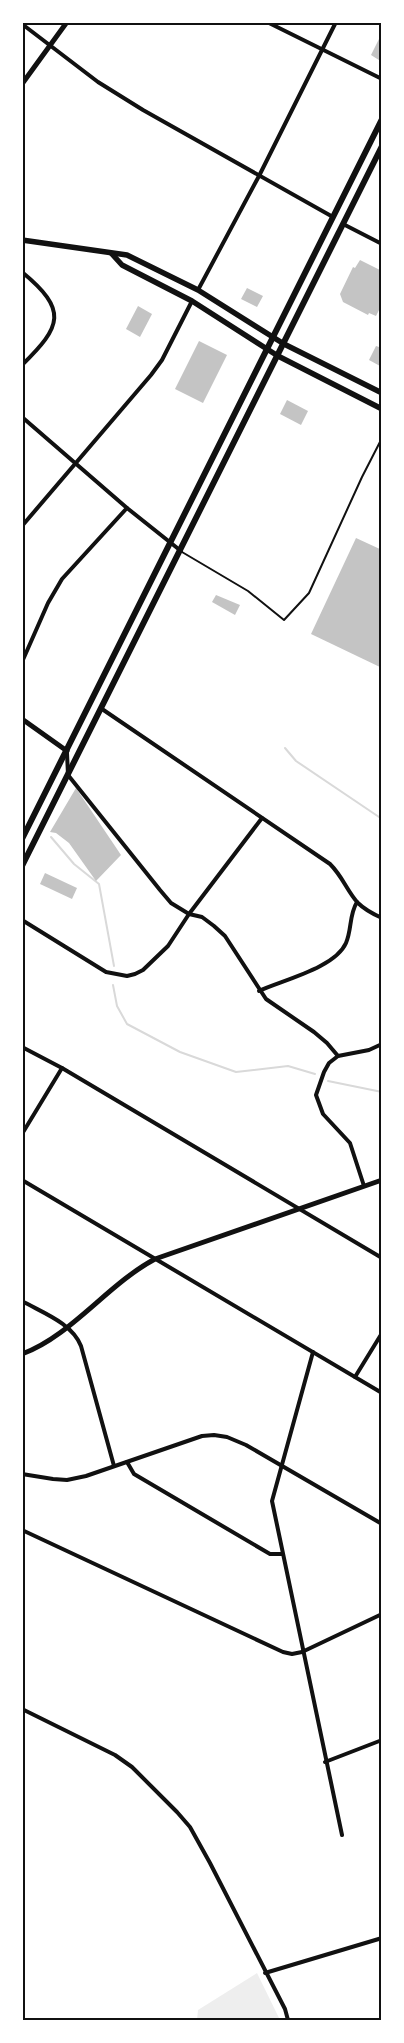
<svg xmlns="http://www.w3.org/2000/svg" width="404" height="2043" viewBox="0 0 404 2043" font-family="Figtree,sans-serif">
<style>
.green{fill:#eee}
.lines{fill:none;stroke-linecap:round;stroke-linejoin:round}
.stream{stroke:#d9d9d9;stroke-width:2}
.building{fill:#c4c4c4}
.service{stroke:#111;stroke-width:2}
.minor{stroke:#111;stroke-width:4}
.tertiary{stroke:#111;stroke-width:5}
.secondary{stroke:#111;stroke-width:5.5}
.primary{stroke:#111;stroke-width:6}
.neatline{fill:none;stroke:#111;stroke-width:2}
</style>
<rect width="100%" height="100%" fill="#fff"/>
<path class="green" d="M 257,1973 L 280,2020 L 197,2020 L 198,2010 Z"/>
<g class="lines">
<g class="stream">
<path d="M 285,748 L 296,761 L 382,819"/>
<path d="M 22,809 L 23,810"/>
<path d="M 51,837 L 74,864 L 99,884 L 114,966"/>
<path d="M 113,985 L 117,1006 L 127,1024 L 180,1052 L 236,1072 L 288,1066 L 315,1074"/>
<path d="M 328,1081 L 382,1092"/>
</g>
</g>
<g class="building">
<path d="M 382,33 L 382,62 L 371,55 Z"/>
<path d="M 360,260 L 382,271 L 382,304 L 376,316 L 369,313 L 368,315 L 343,302 L 340,294 L 353,267 L 355,268 Z"/>
<path d="M 247,288 L 263,296 L 257,307 L 241,299 Z"/>
<path d="M 138,306 L 152,314 L 140,337 L 126,329 Z"/>
<path d="M 199,341 L 227,355 L 203,403 L 175,389 Z"/>
<path d="M 376,346 L 382,348 L 380,366 L 369,360 Z"/>
<path d="M 287,400 L 308,411 L 301,425 L 280,414 Z"/>
<path d="M 356,538 L 382,550 L 382,668 L 311,634 Z"/>
<path d="M 216,595 L 240,605 L 235,615 L 212,602 Z"/>
<path d="M 76,788 L 121,855 L 96,881 L 69,843 L 56,833 L 50,832 Z"/>
<path d="M 45,873 L 77,888 L 72,899 L 40,884 Z"/>
</g>
<g class="lines">
<path class="service" d="M 182,552 L 248,591 L 284,620 L 309,593 L 362,477 L 382,438"/>
<g class="minor">
<path d="M 267,22 L 382,79"/>
<path d="M 22,24 L 98,82 L 143,110 L 333,217"/>
<path d="M 343,224 L 382,244"/>
<path d="M 22,272 C 68,310 62,326 22,365"/>
<path d="M 198,290 L 259,176 L 336,22"/>
<path d="M 22,417 L 127,508 L 181,551"/>
<path d="M 22,526 L 151,375 L 162,360 L 192,301"/>
<path d="M 22,662 L 48,603 L 62,579 L 127,508"/>
<path d="M 102,709 L 330,864 C 343,877 347,891 358,903 C 365,910 373,914 382,918"/>
<path d="M 67,753 L 68,775 L 160,890 L 171,903 L 189,914 L 202,917 L 214,926 L 225,936 L 266,999 L 314,1032 L 327,1043 L 338,1056"/>
<path d="M 22,920 L 106,972 L 127,976 L 135,974 L 143,970 L 168,946 L 189,914 L 262,818"/>
<path d="M 259,991 C 283,980 335,968 346,943 C 352,929 349,915 357,902"/>
<path d="M 22,1047 L 62,1068 L 382,1258"/>
<path d="M 22,1134 L 62,1068"/>
<path d="M 22,1180 L 382,1393"/>
<path d="M 364,1186 L 350,1143 L 323,1114 L 316,1095 L 324,1072 L 329,1063 L 338,1056 L 369,1050 L 382,1044"/>
<path d="M 22,1301 C 43,1313 72,1323 81,1346 L 114,1466"/>
<path d="M 313,1352 L 272,1501 L 342,1835"/>
<path d="M 355,1377 L 382,1333"/>
<path d="M 127,1462 L 134,1474 L 270,1554 L 282,1554"/>
<path d="M 22,1474 L 53,1479 L 67,1480 L 86,1476 L 202,1436 L 214,1435 L 227,1437 L 246,1445 L 382,1524"/>
<path d="M 22,1530 L 283,1652 L 292,1654 L 302,1652 L 382,1614"/>
<path d="M 22,1709 L 115,1755 L 132,1767 L 177,1812 L 190,1827 L 210,1863 L 285,2009 L 288,2020"/>
<path d="M 325,1762 L 382,1740"/>
<path d="M 265,1973 L 382,1938"/>
</g>
<g class="tertiary">
<path d="M 22,84 L 67,22"/>
<path d="M 22,719 L 67,751"/>
<path d="M 22,1354 C 71,1336 108,1284 155,1259 L 382,1180"/>
</g>
<g class="secondary">
<path d="M 22,240 L 127,255 L 198,290 L 284,344 L 382,393"/>
<path d="M 112,254 L 122,265 L 192,301 L 278,356 L 382,409"/>
</g>
<g class="primary">
<path d="M 22,839 L 382,119"/>
<path d="M 22,866 L 382,146"/>
</g>
</g>
<rect width="404" height="2043" fill="none" stroke="#ffffff" stroke-width="48"/>
<rect x="24" y="24" width="356" height="1995" class="neatline"/>
</svg>
